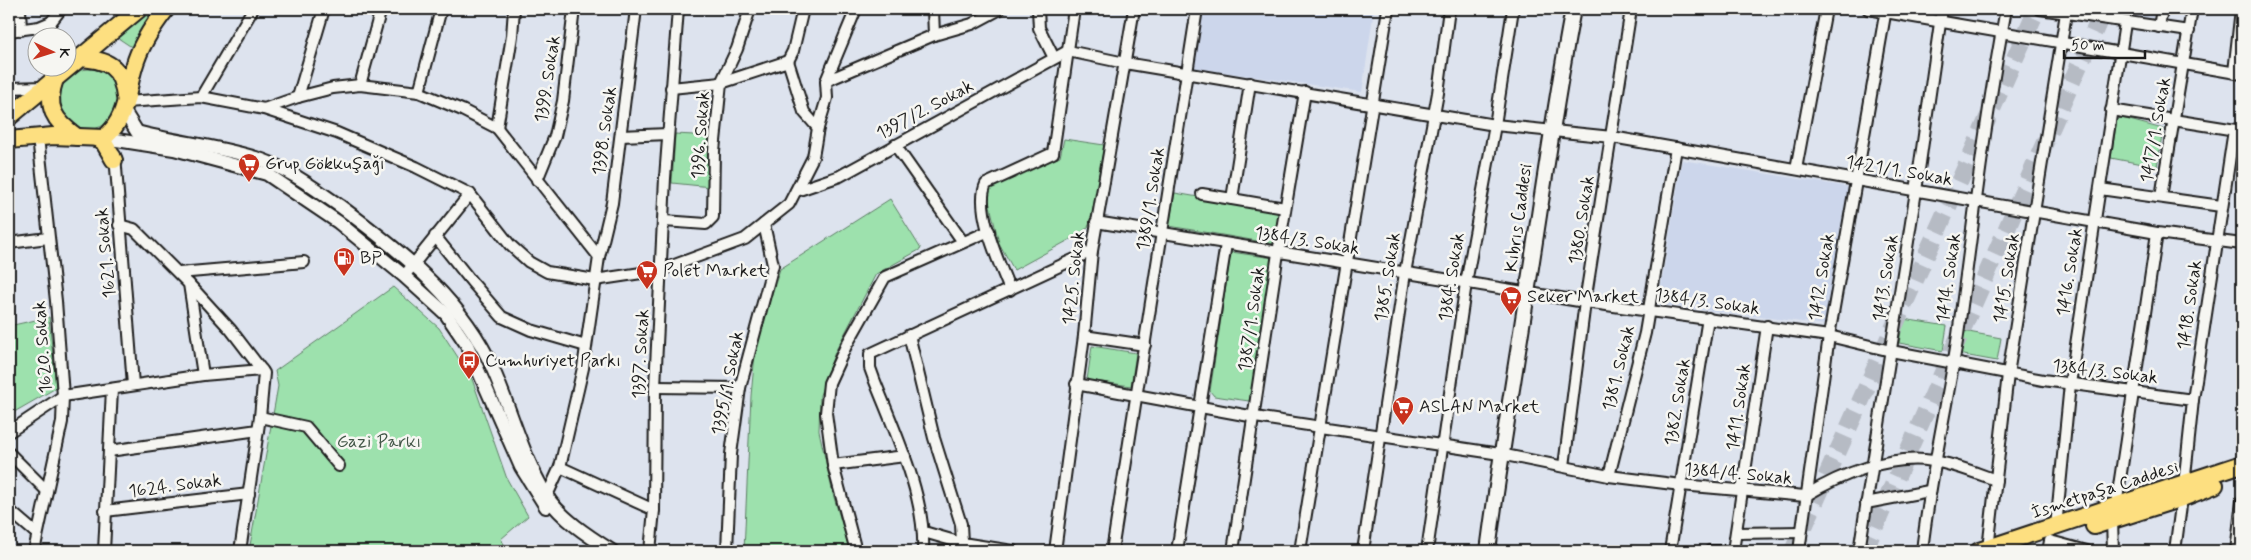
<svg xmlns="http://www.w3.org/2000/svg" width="2251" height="560" viewBox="0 0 2251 560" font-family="Mynerve,sans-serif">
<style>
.built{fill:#ccd6eb}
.green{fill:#9de1ad;stroke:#5c7e64}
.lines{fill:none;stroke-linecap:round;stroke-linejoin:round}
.motorway-tunnel{stroke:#b6bbc4;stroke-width:18;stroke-dasharray:18 9;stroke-linecap:butt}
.minor-casing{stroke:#1c1c1c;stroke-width:14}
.tertiary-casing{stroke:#1c1c1c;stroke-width:16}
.secondary-casing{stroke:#1c1c1c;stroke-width:18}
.primary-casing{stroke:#1c1c1c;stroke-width:20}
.minor{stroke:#f6f6f2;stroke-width:10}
.tertiary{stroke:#f6f6f2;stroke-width:12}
.secondary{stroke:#f6f6f2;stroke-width:14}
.primary{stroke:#fddf80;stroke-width:16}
.labels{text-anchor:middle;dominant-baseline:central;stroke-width:5;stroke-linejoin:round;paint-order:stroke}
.street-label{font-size:18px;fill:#1c1c1c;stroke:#f6f6f2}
.poi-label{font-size:18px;fill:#1c1c1c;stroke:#f6f6f2;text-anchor:start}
.park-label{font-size:18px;fill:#435748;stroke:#f6f6f2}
</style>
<rect width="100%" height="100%" fill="#dde3ee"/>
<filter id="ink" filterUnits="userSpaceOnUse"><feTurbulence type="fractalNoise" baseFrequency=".02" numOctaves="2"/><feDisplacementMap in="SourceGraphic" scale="10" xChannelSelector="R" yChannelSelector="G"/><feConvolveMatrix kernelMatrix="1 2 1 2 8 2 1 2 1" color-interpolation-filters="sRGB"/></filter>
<g filter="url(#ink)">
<g class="built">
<path d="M 1201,9 L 1374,9 L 1362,92 L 1193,68 Z"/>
<path d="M 2081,9 L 2155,9 L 2153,18 Z"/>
<path d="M 1682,160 L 1849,187 L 1826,325 L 1658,304 Z"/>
</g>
<g class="green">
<path d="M 150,9 L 156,9 L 143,27 L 133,48 L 118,38 Z"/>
<circle cx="89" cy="99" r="30"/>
<path d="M 2122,118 L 2163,129 L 2157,167 L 2111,158 L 2117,119 Z"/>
<path d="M 675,134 L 713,136 L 711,187 L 672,183 Z"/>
<path d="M 1064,139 L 1104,145 L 1092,218 L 1088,227 L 1080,234 L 1014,270 L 999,243 L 986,189 L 1016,174 L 1060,157 Z"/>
<path d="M 1175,193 L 1280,211 L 1275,244 L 1169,226 Z"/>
<path d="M 890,199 L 921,249 L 876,274 L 835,352 L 820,395 L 819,431 L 833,494 L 850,551 L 744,551 L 751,396 L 756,343 L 780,269 Z"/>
<path d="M 1231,252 L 1273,258 L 1253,397 L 1249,401 L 1214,396 L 1210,391 Z"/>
<path d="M 393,287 L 439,328 L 472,379 L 507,479 L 528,516 L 501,539 L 508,551 L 249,551 L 278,386 L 275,371 Z"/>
<path d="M 49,317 L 56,388 L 9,415 L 9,326 Z"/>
<path d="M 1903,319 L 1947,326 L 1943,351 L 1899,343 Z"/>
<path d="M 1963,331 L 2001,338 L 1997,361 L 1958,354 Z"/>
<path d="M 1092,346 L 1136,353 L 1131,386 L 1087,380 Z"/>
</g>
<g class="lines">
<g class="motorway-tunnel">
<path d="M 1793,551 L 2037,9"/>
<path d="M 1864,551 L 2104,9"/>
</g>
<g class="minor-casing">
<g id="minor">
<path d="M 20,9 L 21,30"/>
<path d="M 933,9 L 934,35"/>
<path d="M 1038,9 L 1039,28 L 1054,58"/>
<path d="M 1868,9 L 2242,74"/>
<path d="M 2040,9 L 2189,31"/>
<path d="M 2159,27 L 2162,9"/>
<path d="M 9,31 L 39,27 L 51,22"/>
<path d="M 46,38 L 51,22 L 61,9"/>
<path d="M 1068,51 L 1125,63 L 1495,125 L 1612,137 L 2157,233 L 2242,244"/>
<path d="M 788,61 L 793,51 L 803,9"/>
<path d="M 2234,72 L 2241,9"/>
<path d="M 826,81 L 934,35 L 972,24 L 1000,9"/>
<path d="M 1250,83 L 1232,199 L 1285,208"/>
<path d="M 360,85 L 381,9"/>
<path d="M 9,88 L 44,87"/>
<path d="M 671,88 L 721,83 L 788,61 L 804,112 L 818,128"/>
<path d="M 419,92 L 441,9"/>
<path d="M 201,97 L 253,9"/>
<path d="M 298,97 L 324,9"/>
<path d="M 126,102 L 201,97 L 264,109 L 298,97 L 333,88 L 360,85 L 419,92 L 462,110 L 497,128 L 599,257 L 583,368 L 560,467 L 545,500"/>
<path d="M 264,109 L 337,133 L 416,167 L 470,194 L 510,245 L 529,262 L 547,272 L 595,280 L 661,270 L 745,239 L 789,204 L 813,157 L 818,128 L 827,98 L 826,81 L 856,9"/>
<path d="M 2111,110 L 2242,131"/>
<path d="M 497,128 L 512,36 L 514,9"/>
<path d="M 621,136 L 668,134"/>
<path d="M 895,145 L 963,242"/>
<path d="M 115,155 L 133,385"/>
<path d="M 1796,169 L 1826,9"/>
<path d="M 537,180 L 555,136 L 563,101 L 574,9"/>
<path d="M 2100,189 L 2221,206"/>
<path d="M 796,191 L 840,176 L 1068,51"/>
<path d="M 1202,194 L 1232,199"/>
<path d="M 2161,197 L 2192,9"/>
<path d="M 664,221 L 706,224 L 713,217 L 714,151 L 721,83 L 737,49 L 750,9"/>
<path d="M 1096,222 L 1585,302 L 1829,336 L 1891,351 L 2043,380 L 2193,400"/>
<path d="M 119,225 L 134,229 L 189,284 L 203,375"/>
<path d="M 435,236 L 471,281 L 502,317 L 531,330 L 586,346"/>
<path d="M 9,243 L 48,238"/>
<path d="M 599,257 L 612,203 L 636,9"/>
<path d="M 179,273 L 304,262"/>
<path d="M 404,276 L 470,194"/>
<path d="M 189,284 L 231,330 L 264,373 L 260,417 L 240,551"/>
<path d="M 1010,290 C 1000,265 974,209 986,184 L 1053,153 L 1074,9"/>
<path d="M 909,335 L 934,438 L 961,524 L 962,543"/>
<path d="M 1084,336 L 1145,345"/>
<path d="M 1076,384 L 1255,417 L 1500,454 L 1609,476 L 1681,485 L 1805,496 C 1841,474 1891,454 1933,461 C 1954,464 1976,473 1996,480"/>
<path d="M 655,387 L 740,388"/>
<path d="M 260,417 L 306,427 L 339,466"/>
<path d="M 9,432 L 63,396 L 203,375 L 262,370"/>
<path d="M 109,451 L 258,430"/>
<path d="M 9,453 L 47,491"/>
<path d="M 833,465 L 905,456"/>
<path d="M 1564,466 L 1585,302 L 1631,9"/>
<path d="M 560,467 L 654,510"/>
<path d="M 1609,476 L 1645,333 L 1676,148"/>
<path d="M 2184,485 L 2193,400 L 2234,130"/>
<path d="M 1866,503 L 1929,491"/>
<path d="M 2116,506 L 2157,233"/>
<path d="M 9,510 L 37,534"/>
<path d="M 105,511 L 249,494"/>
<path d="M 2112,520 L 2113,551"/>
<path d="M 2056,527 L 2070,384 L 2125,23"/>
<path d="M 924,532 L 962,543 L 1013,551"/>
<path d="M 1736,533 L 1801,532"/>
<path d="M 1988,549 L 2008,374 L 2066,13"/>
<path d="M 34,551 L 62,422 L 63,396 L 56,301 L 38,137"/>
<path d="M 104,551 L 112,389"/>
<path d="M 650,551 L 654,510 L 655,387 L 665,178 L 678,9"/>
<path d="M 727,551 L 731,454 L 740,388 L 773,265 L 764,224"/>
<path d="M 856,551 L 833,465 L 826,413 L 829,383 L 846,346 L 885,277 L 989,231"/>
<path d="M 923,551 C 926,496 894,430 874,379 L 870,368 L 870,354 L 1092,251"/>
<path d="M 1055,551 L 1084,336 L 1092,251 L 1134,9"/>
<path d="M 1112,551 L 1197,9"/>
<path d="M 1177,551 L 1226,244"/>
<path d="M 1233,551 L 1278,253 L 1305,92"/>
<path d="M 1300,551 L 1388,9"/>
<path d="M 1363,551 L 1405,273 L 1438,93 L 1449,9"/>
<path d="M 1427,551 L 1466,283 L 1495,125 L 1513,9"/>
<path d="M 1670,551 L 1708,318"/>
<path d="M 1710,551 L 1733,551"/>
<path d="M 1733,551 L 1767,326"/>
<path d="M 1799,551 L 1829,336 L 1886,9"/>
<path d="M 1859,551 L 1916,191 L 1942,9"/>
<path d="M 1922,551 C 1930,478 1947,407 1958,335 C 1973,226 1985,117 2006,9"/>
<path d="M 2048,551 L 2050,541 L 2087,551"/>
<path d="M 2175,551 L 2182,498"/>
<path d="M 2236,551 L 2242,501"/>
</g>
</g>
<g class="tertiary-casing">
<g id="tertiary">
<path d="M 124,111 L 137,132 C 178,143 222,146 262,160 C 290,170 315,189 340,206 C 395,247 455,293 487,356 C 509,401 520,452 546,495 C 560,518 590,537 612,551"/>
<path d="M 104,138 L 174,149 L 267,174 L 338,222 L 404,276 L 446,314 L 467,345 L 521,467 L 546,507"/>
</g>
</g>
<g class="secondary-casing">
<path id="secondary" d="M 1488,551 C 1499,465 1514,379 1527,293 C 1542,198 1555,103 1573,9"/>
</g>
<g class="primary-casing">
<g id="primary">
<path d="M 78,58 C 107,59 122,66 125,97"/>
<path d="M 55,79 C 45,107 54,121 77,137"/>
<path d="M 9,117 L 139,9"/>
<path d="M 96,138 L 103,141 L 114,160"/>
<path d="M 9,140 L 53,136 L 104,138 C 127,119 126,94 134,67 C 140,45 152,27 166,9"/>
<path d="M 2094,526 L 2182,498 L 2215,485"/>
<path d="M 1979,551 L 2242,464"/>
</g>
</g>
<use href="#minor" class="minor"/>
<use href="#tertiary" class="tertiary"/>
<use href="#secondary" class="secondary"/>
<use href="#primary" class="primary"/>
</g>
</g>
<defs>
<g id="supermarket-pin" transform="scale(1.125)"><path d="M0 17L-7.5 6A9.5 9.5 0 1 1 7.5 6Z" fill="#c8321e" stroke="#f6f6f2"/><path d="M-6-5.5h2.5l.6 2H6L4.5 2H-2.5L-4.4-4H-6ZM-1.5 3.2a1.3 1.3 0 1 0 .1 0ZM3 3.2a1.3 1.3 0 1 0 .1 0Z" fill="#fff"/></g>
<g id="fuel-pin" transform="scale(1.125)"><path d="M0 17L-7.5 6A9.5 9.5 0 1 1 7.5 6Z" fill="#c8321e" stroke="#f6f6f2"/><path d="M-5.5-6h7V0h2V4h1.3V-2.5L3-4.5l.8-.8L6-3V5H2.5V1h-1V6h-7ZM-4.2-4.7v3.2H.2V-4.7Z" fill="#fff"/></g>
<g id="bus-pin" transform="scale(1.125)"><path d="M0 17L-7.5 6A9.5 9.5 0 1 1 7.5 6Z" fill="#c8321e" stroke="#f6f6f2"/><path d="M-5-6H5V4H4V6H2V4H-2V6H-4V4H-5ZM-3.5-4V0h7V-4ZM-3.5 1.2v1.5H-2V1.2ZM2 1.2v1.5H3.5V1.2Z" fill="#fff"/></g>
</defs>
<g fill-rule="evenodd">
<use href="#supermarket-pin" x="249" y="164"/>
<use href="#fuel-pin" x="344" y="258"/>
<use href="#supermarket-pin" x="647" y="271"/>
<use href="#supermarket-pin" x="1511" y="297"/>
<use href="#bus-pin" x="469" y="361"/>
<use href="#supermarket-pin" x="1403" y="407"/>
</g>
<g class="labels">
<g class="street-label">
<text transform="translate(548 79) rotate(-81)">1399. Sokak</text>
<text transform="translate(925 110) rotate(-28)">1397/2. Sokak</text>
<text transform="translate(2156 130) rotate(-80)">1417/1. Sokak</text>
<text transform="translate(605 131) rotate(-82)">1398. Sokak</text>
<text transform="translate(701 135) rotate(-86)">1396. Sokak</text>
<text transform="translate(1899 171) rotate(10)">1421/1. Sokak</text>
<text transform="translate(1151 199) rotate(-81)">1389/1. Sokak</text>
<text transform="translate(1519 218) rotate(-82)">Kıbrıs Caddesi</text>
<text transform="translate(1582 220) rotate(-81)">1380. Sokak</text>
<text transform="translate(1307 241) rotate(9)">1384/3. Sokak</text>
<text transform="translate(106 253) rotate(-95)">1621. Sokak</text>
<text transform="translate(2070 272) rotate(-81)">1416. Sokak</text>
<text transform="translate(1388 277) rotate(-81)">1385. Sokak</text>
<text transform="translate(1452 277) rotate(-81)">1384. Sokak</text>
<text transform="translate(1822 277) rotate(-81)">1412. Sokak</text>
<text transform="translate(1074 278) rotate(-84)">1425. Sokak</text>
<text transform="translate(1886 278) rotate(-81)">1413. Sokak</text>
<text transform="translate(1949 278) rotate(-82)">1414. Sokak</text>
<text transform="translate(2007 278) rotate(-81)">1415. Sokak</text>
<text transform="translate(1707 302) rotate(8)">1384/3. Sokak</text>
<text transform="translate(2190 305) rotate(-82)">1418. Sokak</text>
<text transform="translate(1252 319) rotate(-82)">1387/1. Sokak</text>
<text transform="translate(43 347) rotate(-94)">1620. Sokak</text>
<text transform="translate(641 354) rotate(-87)">1397. Sokak</text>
<text transform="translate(1619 368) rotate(-76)">1381. Sokak</text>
<text transform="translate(2105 372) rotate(7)">1384/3. Sokak</text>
<text transform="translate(728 383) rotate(-79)">1395/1. Sokak</text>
<text transform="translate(1678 402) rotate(-81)">1382. Sokak</text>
<text transform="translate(1739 407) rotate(-82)">1411. Sokak</text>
<text transform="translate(1738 474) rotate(5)">1384/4. Sokak</text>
<text transform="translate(175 486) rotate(-7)">1624. Sokak</text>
<text transform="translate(2105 490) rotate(-18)">İsmetpaşa Caddesi</text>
</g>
<g class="poi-label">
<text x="265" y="164">Grup Gökkuşağı</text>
<text x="360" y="258">BP</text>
<text x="663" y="271">Polet Market</text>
<text x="1527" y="297">Seker Market</text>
<text x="485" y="361">Cumhuriyet Parkı</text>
<text x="1419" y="407">ASLAN Market</text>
</g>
<g class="park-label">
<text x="379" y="442">Gazi Parkı</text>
</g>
</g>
<rect width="2251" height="560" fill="none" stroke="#f6f6f2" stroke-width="30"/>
<rect x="15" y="15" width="2221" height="530" fill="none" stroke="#1c1c1c" stroke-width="2" filter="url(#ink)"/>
<g transform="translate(52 52) rotate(94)"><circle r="24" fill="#f6f6f2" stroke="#9f9f9c"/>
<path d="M0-4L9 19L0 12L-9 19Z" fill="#c8321e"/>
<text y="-8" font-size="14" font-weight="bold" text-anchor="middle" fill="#1c1c1c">K</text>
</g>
<path d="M2064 50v8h81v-8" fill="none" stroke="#1c1c1c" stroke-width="2.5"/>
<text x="2071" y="50" font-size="15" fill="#1c1c1c" stroke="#f6f6f2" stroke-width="4" paint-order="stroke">50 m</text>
</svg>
